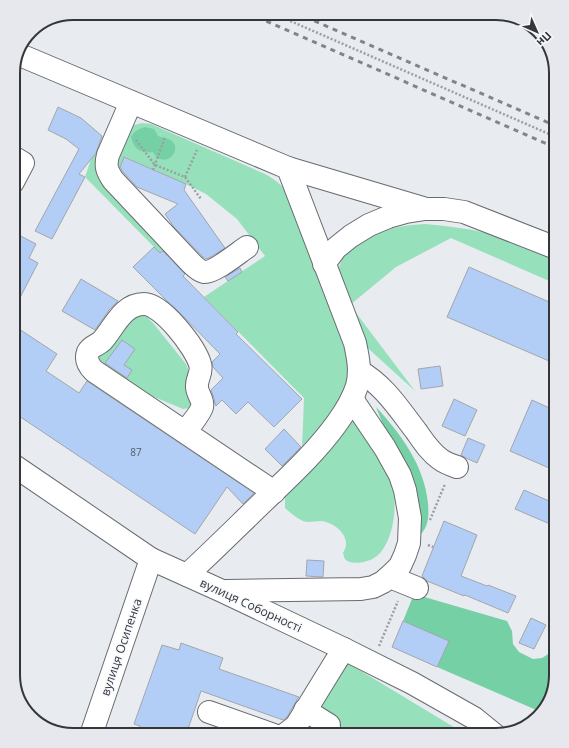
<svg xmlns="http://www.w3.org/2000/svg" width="569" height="748" viewBox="0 0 569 748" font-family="'Open Sans',sans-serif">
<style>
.green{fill:#96e1bc}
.forest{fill:#76d0a5}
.building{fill:#b2cef6;stroke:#a3a6ab}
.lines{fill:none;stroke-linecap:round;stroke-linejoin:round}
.minor-casing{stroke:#686b6f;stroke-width:24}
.major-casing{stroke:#686b6f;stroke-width:24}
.path{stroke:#9c9ea2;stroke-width:2.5;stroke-dasharray:2 2;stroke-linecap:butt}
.minor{stroke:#fff;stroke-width:22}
.major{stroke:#fff;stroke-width:22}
.rail{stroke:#828487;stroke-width:3;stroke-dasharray:5 5;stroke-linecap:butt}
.labels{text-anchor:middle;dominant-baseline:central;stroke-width:3;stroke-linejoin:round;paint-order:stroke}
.number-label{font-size:10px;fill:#545c68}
.street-label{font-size:12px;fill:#353638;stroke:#f5f8fd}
.rim{fill:none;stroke:#353638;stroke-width:2}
</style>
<rect width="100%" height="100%" fill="#e8ebf0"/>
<g class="green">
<path d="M 142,123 L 151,124 L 265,174 C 276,180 282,185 289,195 L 346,347 C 347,353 349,360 349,365 C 349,398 322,424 302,448 L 304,398 L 204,297 L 265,256 L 237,219 L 206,194 L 186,184 L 125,157 L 117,175 L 111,159 L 127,129 L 134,125 Z"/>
<path d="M 106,139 L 103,151 L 166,247 L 160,253 L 85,177 L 91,159 Z"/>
<path d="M 425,224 C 446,226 466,228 486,233 C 510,239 533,248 556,257 L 556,284 L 451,238 L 396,267 L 350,305 L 415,391 L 360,341 L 338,272 C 341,257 348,251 360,243 C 364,240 369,237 373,235 C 389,227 408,225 425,224 Z"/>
<path d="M 139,314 L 147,317 L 153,323 L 186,364 L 190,374 L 192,400 L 191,405 L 188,408 L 183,409 L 147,394 L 97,363 L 98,353 L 103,347 Z"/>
<path d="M 350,410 C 360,426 370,443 380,460 C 384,467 390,474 392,481 C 397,499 395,528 386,544 C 383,550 379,555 374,558 C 368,562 351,566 345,559 C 344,558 344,555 343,553 C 344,551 346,547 346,545 C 347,532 332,522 321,521 C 315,521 309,523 303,521 C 296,518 291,513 285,508 L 285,497 L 290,485 Z"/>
<path d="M 346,662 L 467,735 L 297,735 L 317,708 Z"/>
</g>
<g class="forest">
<path d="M 145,127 L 154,129 L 158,136 C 163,138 170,138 173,142 C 182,154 162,169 153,152 C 141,153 134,150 131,137 C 134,131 139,129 145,127 Z"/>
<path d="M 376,407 C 401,434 424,465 428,503 C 429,517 429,527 418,537 L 393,442 L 382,422 Z"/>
<path d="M 414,594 L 507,621 L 512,631 L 513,644 L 519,652 L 533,659 L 542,658 L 556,649 L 556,675 L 548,705 L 541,712 L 437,667 L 448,641 L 403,621 Z"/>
</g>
<g class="building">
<path d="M 58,107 L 81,118 L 102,136 L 96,153 L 79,174 L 85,177 L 52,239 L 35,231 L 79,149 L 66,139 L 48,130 Z"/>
<path d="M 124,157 L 186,184 L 184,190 L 225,248 L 209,258 L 206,259 L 203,257 L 174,227 L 165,214 L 178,204 L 137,187 L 123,172 L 120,167 Z"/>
<path d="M 13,232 L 36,244 L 29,258 L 38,263 L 13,311 Z"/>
<path d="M 154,247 L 160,253 L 163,251 L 185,274 L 183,276 L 238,332 L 236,334 L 302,399 L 274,427 L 248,402 L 236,414 L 222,400 L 216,406 L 215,404 L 214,398 L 211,390 L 223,378 L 213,367 L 212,362 L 220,354 L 177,310 L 167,301 L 133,267 Z"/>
<path d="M 469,267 L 556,305 L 556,364 L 447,317 Z"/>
<path d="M 240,268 L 242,272 L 228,281 L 225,277 Z"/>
<path d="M 81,279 L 118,301 L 109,310 L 95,330 L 62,311 Z"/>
<path d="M 13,325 L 57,354 L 46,371 L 79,393 L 87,381 L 254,493 L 243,504 L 227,487 L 195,534 L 13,412 Z"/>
<path d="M 122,340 L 135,349 L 124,365 L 132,370 L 127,378 L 105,363 Z"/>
<path d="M 440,366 L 443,386 L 421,389 L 418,369 Z"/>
<path d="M 454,399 L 477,410 L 465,436 L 442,426 Z"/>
<path d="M 532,400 L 556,411 L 556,471 L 510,451 Z"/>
<path d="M 284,429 L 301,447 L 282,466 L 265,449 Z"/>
<path d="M 468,438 L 485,445 L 477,463 L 466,458 L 461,455 Z"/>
<path d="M 524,490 L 556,504 L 556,511 L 550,524 L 515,509 Z"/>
<path d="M 444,521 L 477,535 L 461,576 L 487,586 L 488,585 L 516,596 L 508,613 L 465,595 L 464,596 L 427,581 L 422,576 Z"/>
<path d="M 307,560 L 324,561 L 323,577 L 306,576 Z"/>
<path d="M 531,618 L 546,625 L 534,649 L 519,643 Z"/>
<path d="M 403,621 L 449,641 L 437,667 L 392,647 Z"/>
<path d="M 181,643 L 223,658 L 219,669 L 299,697 L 298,698 L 287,717 L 283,720 L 201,691 L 186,735 L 150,735 L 139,731 L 140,726 L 134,724 L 162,645 L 179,650 Z"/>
</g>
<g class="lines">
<g class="minor-casing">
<g id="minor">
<path d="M 20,55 L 288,168 L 355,343 C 358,357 361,371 357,386 C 353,399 345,412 337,423 C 317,451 291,475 266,499 C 240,524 214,550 187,575"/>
<path d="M 131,102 L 108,155 C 105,166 107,171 113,180 L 191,263 C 194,266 199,271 204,272 C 214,273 238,253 247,247"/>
<path d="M 288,168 L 423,208"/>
<path d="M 13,182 L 23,163 L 13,157"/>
<path d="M 324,264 L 336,248 L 351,236 L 369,225 L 388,217 L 406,212 L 425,209 L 444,209 L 464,212 L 556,248"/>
<path d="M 359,371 C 384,385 399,409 416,431 C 423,441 430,452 440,459 C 445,463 451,465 457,467"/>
<path d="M 185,432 C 189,427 201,412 202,407 C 204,400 197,394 197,387 C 196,379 203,372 200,364 C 195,347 162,304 144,304 C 122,304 114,328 102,341 C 98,345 91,346 88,352 C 85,360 89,366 94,371 L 274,492"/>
<path d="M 151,559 L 222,591 L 344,649 L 412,683 L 474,718 L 495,735"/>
<path d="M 390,577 L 417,588"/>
<path d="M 227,591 L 361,589 L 373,587 L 383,582 L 392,574 L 400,566 L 405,555 L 409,543 L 410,518 L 405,490 L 400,475 L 385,448 L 352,399"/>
<path d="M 305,710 L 329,725"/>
<path d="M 209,712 L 274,735"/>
<path d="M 284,735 L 296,726 L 336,661 L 344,649"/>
</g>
</g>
<g class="major-casing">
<path id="major" d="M 13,465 L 151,559 L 91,735"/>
</g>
<g class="path">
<path d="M 272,13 L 556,137"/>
<path d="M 136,140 L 155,165 L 185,177 L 201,199"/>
<path d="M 153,170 L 165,137"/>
<path d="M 185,177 L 197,150"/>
<path d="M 430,520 L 445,484"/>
<path d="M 428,545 L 433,547"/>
<path d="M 379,646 L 398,601"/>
</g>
<use href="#minor" class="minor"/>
<use href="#major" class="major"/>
<g class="rail">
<path d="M 248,13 L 556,148"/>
<path d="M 296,13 L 556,126"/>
</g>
</g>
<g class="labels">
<g class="number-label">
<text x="136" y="452">87</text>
</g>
<g class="street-label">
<text transform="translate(251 605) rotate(25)">вулиця Соборності</text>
<text transform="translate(121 647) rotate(-71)">вулиця Осипенка</text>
</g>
</g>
<path d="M0 0H569V748H0ZM73 20H496A53 53 0 0 1 549 73V675A53 53 0 0 1 496 728H73A53 53 0 0 1 20 675V73A53 53 0 0 1 73 20Z" fill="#e6e8ed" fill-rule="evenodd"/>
<path class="rim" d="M73 20H496A53 53 0 0 1 549 73V675A53 53 0 0 1 496 728H73A53 53 0 0 1 20 675V73A53 53 0 0 1 73 20Z"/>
<g transform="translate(537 32) rotate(135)" stroke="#f5f8fd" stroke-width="3" paint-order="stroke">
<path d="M0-3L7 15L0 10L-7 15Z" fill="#353638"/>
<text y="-6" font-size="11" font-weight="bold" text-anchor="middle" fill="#353638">Пн</text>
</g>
</svg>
